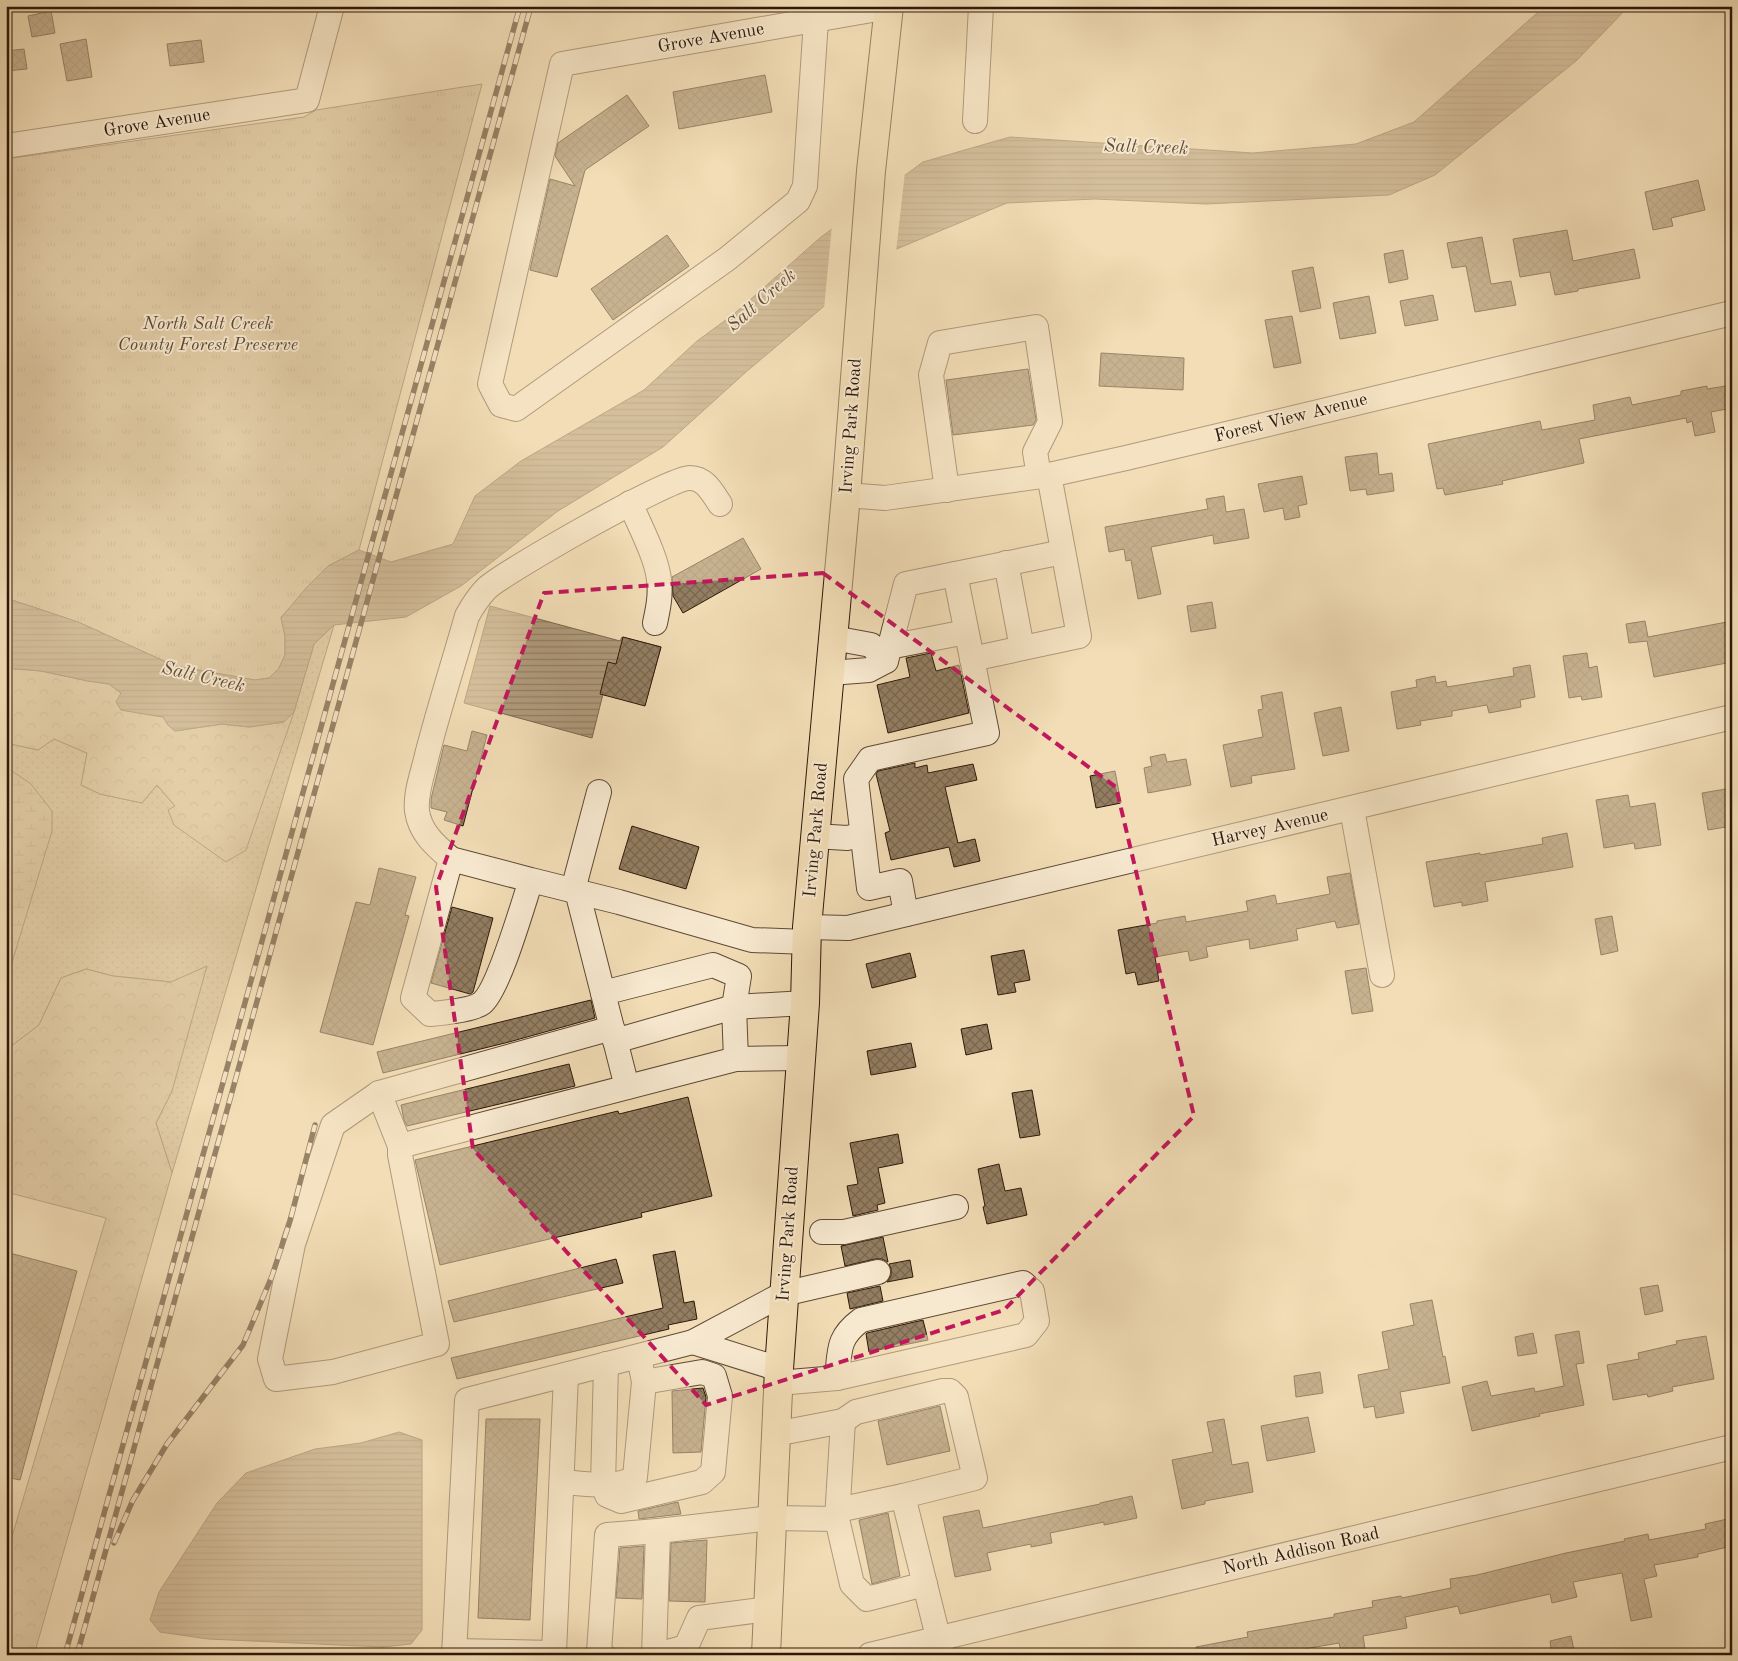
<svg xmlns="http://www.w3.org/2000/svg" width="1738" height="1661" viewBox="0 0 1738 1661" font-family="'Old Standard TT',serif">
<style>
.grass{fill:url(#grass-dots);stroke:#7f6a50}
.forest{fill:url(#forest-crowns);stroke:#7f6a50}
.wetland{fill:url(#wetland-marsh);stroke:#7f6a50}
.park{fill:url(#park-tufts);stroke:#7f6a50}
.water{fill:url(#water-rules);stroke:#7b664d}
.pier{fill:#f2ddb6}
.building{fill:url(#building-cross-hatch);stroke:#2d1808}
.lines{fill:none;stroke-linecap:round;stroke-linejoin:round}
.minor-casing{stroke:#5e4934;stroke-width:26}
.major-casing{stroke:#2d1808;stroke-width:30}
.minor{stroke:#f7e9d0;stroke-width:24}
.major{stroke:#f2ddb6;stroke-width:28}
.rail-casing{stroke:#2d1808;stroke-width:5.5}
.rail{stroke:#f7e9d0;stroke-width:4;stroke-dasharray:11;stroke-linecap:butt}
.marked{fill:none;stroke:#c2185b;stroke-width:4;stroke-dasharray:10 6;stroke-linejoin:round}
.labels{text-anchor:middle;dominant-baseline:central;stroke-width:4;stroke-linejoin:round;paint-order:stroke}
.street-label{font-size:18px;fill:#2d1808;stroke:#f7e9d0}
.park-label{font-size:18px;font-style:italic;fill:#5e4933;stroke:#f7e9d0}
.water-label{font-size:19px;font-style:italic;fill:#614c36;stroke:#f7e9d0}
</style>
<defs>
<pattern id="grass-dots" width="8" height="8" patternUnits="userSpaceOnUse" patternTransform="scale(1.25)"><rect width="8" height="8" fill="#d1bc98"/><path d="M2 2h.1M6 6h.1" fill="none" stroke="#b4a182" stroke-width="1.8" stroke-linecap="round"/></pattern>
<pattern id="forest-crowns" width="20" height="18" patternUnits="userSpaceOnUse" patternTransform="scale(1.25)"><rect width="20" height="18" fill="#d1bc98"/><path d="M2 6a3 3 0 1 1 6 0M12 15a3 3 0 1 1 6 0" fill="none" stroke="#b4a182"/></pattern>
<pattern id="wetland-marsh" width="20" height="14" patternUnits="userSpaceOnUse" patternTransform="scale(1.25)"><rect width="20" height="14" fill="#d1bc98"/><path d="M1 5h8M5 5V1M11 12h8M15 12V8" fill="none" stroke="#b4a182"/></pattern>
<pattern id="park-tufts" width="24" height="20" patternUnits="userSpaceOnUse" patternTransform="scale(1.25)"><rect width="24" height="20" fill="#d1bc98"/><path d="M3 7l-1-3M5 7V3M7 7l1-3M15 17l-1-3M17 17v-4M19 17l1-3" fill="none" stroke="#b4a182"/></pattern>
<pattern id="water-rules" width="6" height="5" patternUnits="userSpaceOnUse" patternTransform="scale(1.25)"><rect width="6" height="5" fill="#af9a7b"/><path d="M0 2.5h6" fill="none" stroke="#8f7d63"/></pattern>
<pattern id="building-cross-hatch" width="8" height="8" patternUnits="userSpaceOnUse" patternTransform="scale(1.25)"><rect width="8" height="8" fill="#937e62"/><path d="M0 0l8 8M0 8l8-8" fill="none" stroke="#78664f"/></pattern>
</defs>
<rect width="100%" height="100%" fill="#f2ddb6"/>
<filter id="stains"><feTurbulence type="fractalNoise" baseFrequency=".004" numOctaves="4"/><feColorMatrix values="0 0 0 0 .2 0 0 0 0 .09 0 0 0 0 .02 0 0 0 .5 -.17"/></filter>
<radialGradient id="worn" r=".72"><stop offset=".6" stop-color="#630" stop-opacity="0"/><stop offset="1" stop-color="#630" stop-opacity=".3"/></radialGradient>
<path class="grass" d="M 334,625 L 172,1173 L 156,1123 L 172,1091 L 171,982 L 113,976 L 86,969 L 61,978 L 39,1025 L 6,1050 L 6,743 L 38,750 L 54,739 L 87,753 L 81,785 L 100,794 L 142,803 L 157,785 L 175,806 L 174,825 L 294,712 L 314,644 Z"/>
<g class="forest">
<path d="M 6,668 L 41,671 L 88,681 L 109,684 L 121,693 L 121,710 L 164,717 L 168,725 L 175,731 L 222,724 L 249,727 L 284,722 L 294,712 L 246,850 L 226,862 L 174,825 L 168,810 L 175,806 L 157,785 L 142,803 L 100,794 L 81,785 L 87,753 L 54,739 L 38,750 L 6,743 Z"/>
<path d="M 207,966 L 172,1091 L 156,1123 L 172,1173 L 34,1655 L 6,1655 L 6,1557 L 106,1218 L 6,1192 L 6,1050 L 39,1025 L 61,978 L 86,969 L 113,976 L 171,982 Z"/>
</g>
<path class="wetland" d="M 6,767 L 31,784 L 52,811 L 52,831 L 6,982 Z"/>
<path class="park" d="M 482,84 L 359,550 L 328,566 L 281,617 L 285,636 L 285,655 L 279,668 L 269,678 L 255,680 L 175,666 L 78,622 L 6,598 L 6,159 L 304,117 L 316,110 Z"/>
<g class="water">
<path d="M 1545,6 L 1629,6 L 1576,61 L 1435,175 L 1389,195 L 1206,204 L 1095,199 L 1007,203 L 887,253 L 746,372 L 663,447 L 558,511 L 461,586 L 406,617 L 334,625 L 314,644 L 294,712 L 284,722 L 249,727 L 222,724 L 175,731 L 168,725 L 163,717 L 121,710 L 116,702 L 121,693 L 109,684 L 88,681 L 41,671 L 6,668 L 6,598 L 78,622 L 175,666 L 255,680 L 269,678 L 279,668 L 285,655 L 285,636 L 281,618 L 306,588 L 328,566 L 359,550 L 391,562 L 453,544 L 475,496 L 521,461 L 644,390 L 697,341 L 734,314 L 821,237 L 923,162 L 1010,137 L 1253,153 L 1356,144 L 1414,122 Z"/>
<path d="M 490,606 L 620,641 L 622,637 L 661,647 L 645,705 L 603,694 L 592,738 L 464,703 Z"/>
<path d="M 399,1432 L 422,1440 L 422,1630 L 411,1644 L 383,1647 L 208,1639 L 160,1632 L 150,1620 L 159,1592 L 217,1503 L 246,1473 L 315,1449 L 361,1443 Z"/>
</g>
<path class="pier" d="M 905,172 L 896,252 L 888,255 L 824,309 L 832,225 Z"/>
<g class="building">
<path d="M 51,11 L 55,33 L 32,37 L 28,16 Z"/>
<path d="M 86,39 L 92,77 L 67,81 L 60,44 Z"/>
<path d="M 201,40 L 204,62 L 170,66 L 167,44 Z"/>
<path d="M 24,49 L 27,69 L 6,71 L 6,51 Z"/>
<path d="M 765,75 L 772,112 L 679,129 L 673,92 Z"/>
<path d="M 627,95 L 649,126 L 585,170 L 557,277 L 530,270 L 550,179 L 575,186 L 555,156 L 558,143 Z"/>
<path d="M 1698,180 L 1705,210 L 1671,218 L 1673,226 L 1653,230 L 1645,192 Z"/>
<path d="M 1567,230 L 1573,261 L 1634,249 L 1640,278 L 1578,289 L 1578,291 L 1555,295 L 1550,272 L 1520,277 L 1513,239 Z"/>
<path d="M 667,235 L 689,266 L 613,320 L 591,289 Z"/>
<path d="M 1482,237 L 1491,284 L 1511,281 L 1516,305 L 1475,312 L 1466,266 L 1452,268 L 1447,243 Z"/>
<path d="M 1403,250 L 1408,279 L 1389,283 L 1384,254 Z"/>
<path d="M 1313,267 L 1321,308 L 1300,312 L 1292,271 Z"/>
<path d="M 1433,295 L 1438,320 L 1405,326 L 1400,301 Z"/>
<path d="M 1369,296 L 1376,333 L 1340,339 L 1333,303 Z"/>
<path d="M 1292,316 L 1301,363 L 1274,368 L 1265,320 Z"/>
<path d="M 1101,353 L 1184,358 L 1183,390 L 1099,386 Z"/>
<path d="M 1028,369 L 1036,420 L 1033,425 L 953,435 L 946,380 Z"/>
<path d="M 1732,385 L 1732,408 L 1711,412 L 1715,432 L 1695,436 L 1692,421 L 1687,423 L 1686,418 L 1579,439 L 1584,463 L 1502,481 L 1503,484 L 1445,495 L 1443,488 L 1437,489 L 1428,444 L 1540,421 L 1542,430 L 1595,420 L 1593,405 L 1630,397 L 1632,405 L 1681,395 L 1681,391 L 1707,386 L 1707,389 Z"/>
<path d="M 1377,453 L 1379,475 L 1392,473 L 1394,491 L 1367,495 L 1366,489 L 1350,491 L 1345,457 Z"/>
<path d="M 1302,476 L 1307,504 L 1298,506 L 1300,517 L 1285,520 L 1283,508 L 1264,512 L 1258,484 Z"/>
<path d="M 1224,496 L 1226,512 L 1244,509 L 1249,538 L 1214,544 L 1213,535 L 1151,547 L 1161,594 L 1138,599 L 1131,560 L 1126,561 L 1124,549 L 1109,552 L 1105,527 L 1208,509 L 1206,499 Z"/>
<path d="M 743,538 L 761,569 L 683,613 L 673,596 L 672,577 Z"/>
<path d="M 1212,602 L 1216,628 L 1191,632 L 1187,606 Z"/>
<path d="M 1645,621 L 1648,637 L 1732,621 L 1732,662 L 1654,677 L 1647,641 L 1629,643 L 1626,624 Z"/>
<path d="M 623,637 L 661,647 L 645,706 L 600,694 L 608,662 L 616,664 Z"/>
<path d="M 931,653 L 936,671 L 959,665 L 969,713 L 888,733 L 877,685 L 910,677 L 906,658 Z"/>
<path d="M 1587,653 L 1589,668 L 1597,666 L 1602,697 L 1582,700 L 1581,696 L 1569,698 L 1563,656 Z"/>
<path d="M 1530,665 L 1535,697 L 1520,700 L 1521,707 L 1489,713 L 1487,705 L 1452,711 L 1452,716 L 1420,721 L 1421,725 L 1397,729 L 1391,692 L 1417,687 L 1416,680 L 1435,676 L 1436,683 L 1446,681 L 1447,687 L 1514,676 L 1513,668 Z"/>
<path d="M 1282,692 L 1295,769 L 1251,776 L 1252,783 L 1231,787 L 1223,745 L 1263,737 L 1258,710 L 1263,709 L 1261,696 Z"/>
<path d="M 1341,707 L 1349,751 L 1323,756 L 1314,713 Z"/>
<path d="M 472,731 L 487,735 L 463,826 L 444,820 L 447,812 L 431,808 L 431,799 L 444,745 L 467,751 Z"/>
<path d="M 1165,754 L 1167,762 L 1186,759 L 1191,785 L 1148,793 L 1144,768 L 1152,766 L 1150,757 Z"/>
<path d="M 915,763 L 915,768 L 927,765 L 928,773 L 973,764 L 977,780 L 945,787 L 958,843 L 975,839 L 980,861 L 954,867 L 949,847 L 891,860 L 885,833 L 890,831 L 876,774 L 878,771 Z"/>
<path d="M 1115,771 L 1121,803 L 1096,808 L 1090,776 Z"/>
<path d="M 1732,788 L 1732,826 L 1708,830 L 1702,793 Z"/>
<path d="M 1628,795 L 1630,807 L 1655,803 L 1661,845 L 1635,849 L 1634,843 L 1604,848 L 1596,800 Z"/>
<path d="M 632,826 L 699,847 L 686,889 L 619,869 Z"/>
<path d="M 1567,833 L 1573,867 L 1485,882 L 1488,901 L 1462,906 L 1462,902 L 1434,907 L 1426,862 L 1480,853 L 1480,855 L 1543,844 L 1542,838 Z"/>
<path d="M 379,868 L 416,877 L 405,915 L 409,916 L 373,1045 L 320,1032 L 356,902 L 370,905 Z"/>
<path d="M 1350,873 L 1359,924 L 1337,928 L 1335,921 L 1296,929 L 1298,940 L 1250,949 L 1249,939 L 1206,947 L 1208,957 L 1190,961 L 1188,951 L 1155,957 L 1159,981 L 1138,985 L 1135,972 L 1126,974 L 1118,930 L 1157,923 L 1157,921 L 1185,916 L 1186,922 L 1248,911 L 1246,901 L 1275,895 L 1277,904 L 1330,894 L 1327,877 Z"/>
<path d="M 452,907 L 493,918 L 473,992 L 470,994 L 431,983 Z"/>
<path d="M 1612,916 L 1618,951 L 1601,955 L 1595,919 Z"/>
<path d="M 1024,950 L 1030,980 L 1014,983 L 1016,992 L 998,995 L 991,956 Z"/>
<path d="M 910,953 L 916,977 L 872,988 L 866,964 Z"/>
<path d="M 1366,968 L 1373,1011 L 1352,1014 L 1345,971 Z"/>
<path d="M 591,1000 L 595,1018 L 509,1042 L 383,1073 L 377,1052 Z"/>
<path d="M 987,1024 L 992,1049 L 966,1055 L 961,1029 Z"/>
<path d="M 911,1043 L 916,1067 L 871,1075 L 867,1051 Z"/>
<path d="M 569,1064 L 575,1086 L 407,1126 L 404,1120 L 401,1105 Z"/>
<path d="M 1032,1090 L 1040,1135 L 1020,1138 L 1012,1093 Z"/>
<path d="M 688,1097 L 712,1196 L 641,1213 L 642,1217 L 440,1265 L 415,1160 L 618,1111 L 619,1114 Z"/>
<path d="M 898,1134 L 903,1163 L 878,1168 L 885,1203 L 877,1205 L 878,1210 L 853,1216 L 847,1186 L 858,1184 L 850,1143 Z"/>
<path d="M 999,1164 L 1005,1191 L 1021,1188 L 1027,1215 L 987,1224 L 983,1207 L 985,1206 L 978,1169 Z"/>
<path d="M 883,1237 L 888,1262 L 882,1259 L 875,1259 L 845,1266 L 841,1246 Z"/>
<path d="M 675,1251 L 684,1303 L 694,1301 L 697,1319 L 668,1325 L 669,1329 L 457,1379 L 451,1358 L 663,1308 L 653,1255 Z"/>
<path d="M 6,1252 L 77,1271 L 20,1480 L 6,1477 Z"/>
<path d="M 616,1259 L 623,1283 L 454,1322 L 448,1301 Z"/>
<path d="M 910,1260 L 913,1277 L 887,1282 L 891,1276 L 891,1269 L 889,1264 Z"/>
<path d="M 1658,1285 L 1663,1311 L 1645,1315 L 1640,1288 Z"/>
<path d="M 880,1286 L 883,1301 L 850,1309 L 847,1293 Z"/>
<path d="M 1432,1300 L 1443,1357 L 1445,1356 L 1450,1383 L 1400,1392 L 1404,1413 L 1376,1418 L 1374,1406 L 1364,1408 L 1358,1375 L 1389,1369 L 1382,1332 L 1414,1325 L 1410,1304 Z"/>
<path d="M 923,1320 L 928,1340 L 869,1352 L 866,1334 L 867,1333 Z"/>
<path d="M 1579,1331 L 1584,1363 L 1576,1364 L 1584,1405 L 1539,1414 L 1540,1416 L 1472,1431 L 1462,1387 L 1487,1381 L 1491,1396 L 1534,1388 L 1535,1392 L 1564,1386 L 1555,1335 Z"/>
<path d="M 1533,1333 L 1537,1353 L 1518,1356 L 1515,1337 Z"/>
<path d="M 1706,1336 L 1714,1379 L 1672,1387 L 1673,1391 L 1648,1397 L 1647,1394 L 1613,1400 L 1607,1365 L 1639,1359 L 1638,1353 L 1677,1344 L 1676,1341 Z"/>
<path d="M 1320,1372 L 1323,1393 L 1296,1397 L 1294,1376 Z"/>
<path d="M 703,1388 L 706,1397 L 701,1452 L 673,1453 L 672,1391 Z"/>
<path d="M 940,1406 L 950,1451 L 887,1465 L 878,1421 Z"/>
<path d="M 1308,1417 L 1315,1452 L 1267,1461 L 1261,1426 Z"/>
<path d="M 486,1419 L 540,1419 L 530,1620 L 478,1618 Z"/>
<path d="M 1224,1419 L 1232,1465 L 1248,1462 L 1253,1492 L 1205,1501 L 1205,1504 L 1182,1509 L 1172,1460 L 1213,1452 L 1207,1422 Z"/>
<path d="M 1132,1496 L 1137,1518 L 1104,1525 L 1104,1522 L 1050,1533 L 1052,1543 L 1031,1547 L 1031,1544 L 987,1553 L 991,1570 L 955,1577 L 943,1517 L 979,1510 L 983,1528 L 1100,1504 L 1100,1503 Z"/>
<path d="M 678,1502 L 681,1514 L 639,1519 L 638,1511 Z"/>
<path d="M 888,1513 L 900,1576 L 872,1584 L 859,1520 Z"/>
<path d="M 1732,1518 L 1732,1546 L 1698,1554 L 1698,1557 L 1654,1565 L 1657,1576 L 1644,1579 L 1652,1617 L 1631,1621 L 1622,1573 L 1573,1582 L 1577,1597 L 1552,1603 L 1550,1594 L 1460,1614 L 1458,1606 L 1405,1617 L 1407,1628 L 1363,1636 L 1366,1655 L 1350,1655 L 1349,1649 L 1341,1651 L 1339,1643 L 1269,1655 L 1197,1655 L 1196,1647 L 1248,1637 L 1247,1632 L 1334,1617 L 1334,1614 L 1373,1607 L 1372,1601 L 1401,1596 L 1402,1598 L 1451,1588 L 1450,1579 L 1477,1575 L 1566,1553 L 1625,1541 L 1624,1539 L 1648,1534 L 1649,1540 L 1706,1529 L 1705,1524 Z"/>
<path d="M 707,1540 L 705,1602 L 669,1601 L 671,1543 Z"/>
<path d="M 644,1546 L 642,1599 L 616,1598 L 620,1548 Z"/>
<path d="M 1571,1636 L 1575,1655 L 1552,1655 L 1550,1641 Z"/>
</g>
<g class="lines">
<g class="minor-casing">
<g id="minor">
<path d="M 816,20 L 805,186 L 798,201 L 727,259 L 516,409 L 501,405 L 490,384 L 562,64 L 889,7"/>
<path d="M 975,121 L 981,6"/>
<path d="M 6,146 L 307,100 L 332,6"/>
<path d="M 947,490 L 931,375 L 940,343 L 1036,327 L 1050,422 L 1035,452 L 1039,476"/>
<path d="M 846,495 L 885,498 L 1049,475 L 1126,458 L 1732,313"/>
<path d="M 630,503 C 639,524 657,558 659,580 C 661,595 658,609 655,623"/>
<path d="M 1006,563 L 1022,648"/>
<path d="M 889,647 L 966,632"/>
<path d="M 972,659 L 1079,636 L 1049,475"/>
<path d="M 886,661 L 906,584 L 1063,552"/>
<path d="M 830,673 L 869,670 L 886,661 L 871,645 L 833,638"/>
<path d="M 1352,809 L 1382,975"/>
<path d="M 815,836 L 847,838 L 862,835"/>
<path d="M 451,859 C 436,846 420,833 417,811 C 415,793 423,773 427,755 C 439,708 454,662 467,616 C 473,605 478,597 487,588 C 506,571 670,477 690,478 C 705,478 712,492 720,504"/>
<path d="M 531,880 L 451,859 L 413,998 L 430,1014 C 442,1013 473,1010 482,1003 C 499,989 523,904 531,880 L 619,902 L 752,940 L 807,942"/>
<path d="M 573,890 L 599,792"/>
<path d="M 577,891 L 603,993"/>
<path d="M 906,914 L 900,881 L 869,888 L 856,779 L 870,759 L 987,733 L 955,574"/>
<path d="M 807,927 L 848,928 L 1732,717"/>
<path d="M 612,1028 L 379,1093 L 333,1125 L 293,1244 L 270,1359 L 276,1379 L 333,1372 L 437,1344 L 400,1155 L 400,1146 L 736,1059 L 801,1058"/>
<path d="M 615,1041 L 734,1007 L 805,1003"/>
<path d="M 627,1087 L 603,993 L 713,965 L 739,976 L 734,1007 L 736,1059"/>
<path d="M 379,1093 L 400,1146"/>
<path d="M 822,1232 L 844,1232 L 956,1207"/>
<path d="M 1023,1283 L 1032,1291 L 1037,1321 L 1026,1335 L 837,1378 C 840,1350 837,1338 861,1320 Z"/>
<path d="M 693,1342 L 779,1369"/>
<path d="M 606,1364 L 603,1485 L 607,1495 L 621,1501 L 702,1482 L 713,1472 L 720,1396 L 714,1376 L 702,1372 L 644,1382"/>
<path d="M 778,1383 L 837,1378"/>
<path d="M 775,1434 L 843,1421 L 837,1519 L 852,1584 L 867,1599 L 925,1584"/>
<path d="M 562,1482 C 582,1483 618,1490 635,1477 L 644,1382 L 641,1367"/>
<path d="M 903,1496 L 942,1653"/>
<path d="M 838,1510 L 903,1496 L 975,1478 L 956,1397 L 950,1391 L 943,1391 L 856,1412 L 843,1421"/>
<path d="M 454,1651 L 554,1653 L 566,1375"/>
<path d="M 454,1655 L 467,1400 L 693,1342 L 783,1294 L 878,1272"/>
<path d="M 603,1655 L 599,1652 L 607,1535 L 658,1531 L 772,1518 L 837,1519"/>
<path d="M 654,1655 L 658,1531"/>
<path d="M 656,1655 L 686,1647 L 699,1618 L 768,1609"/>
<path d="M 870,1655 L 1732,1447"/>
</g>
</g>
<g class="major-casing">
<path id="major" d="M 766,1655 L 779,1369 L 805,1003 L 807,927 L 846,495 L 871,171 L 889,6"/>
</g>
<use href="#minor" class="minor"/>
<use href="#major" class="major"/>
<g class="rail-casing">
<g id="rail">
<path d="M 114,1543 L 133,1500 L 167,1444 L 243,1345 L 272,1276 L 290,1221 L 315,1125"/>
<path d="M 65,1655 L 520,6"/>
<path d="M 77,1655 L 531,6"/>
</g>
</g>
<use href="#rail" class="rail"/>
</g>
<path d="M0 0H1738V1661H0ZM 823,573 L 1116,787 L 1194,1116 L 1004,1310 L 706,1405 L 473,1149 L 436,887 L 544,593 Z" fill="#f2ddb6" fill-opacity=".55" fill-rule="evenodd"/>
<path class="marked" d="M 823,573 L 1116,787 L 1194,1116 L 1004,1310 L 706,1405 L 473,1149 L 436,887 L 544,593 Z"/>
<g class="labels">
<g class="street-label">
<text transform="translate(711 38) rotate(-10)">Grove Avenue</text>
<text transform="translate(157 123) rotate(-9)">Grove Avenue</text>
<text transform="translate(1291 418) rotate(-14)">Forest View Avenue</text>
<text transform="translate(851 426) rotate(-86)">Irving Park Road</text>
<text transform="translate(1270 828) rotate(-13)">Harvey Avenue</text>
<text transform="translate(816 830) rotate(-85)">Irving Park Road</text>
<text transform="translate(788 1234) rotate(-86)">Irving Park Road</text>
<text transform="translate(1301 1551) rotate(-13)">North Addison Road</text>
</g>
<g class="park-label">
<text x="208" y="324">North Salt Creek<tspan x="208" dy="21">County Forest Preserve</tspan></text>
</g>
<g class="water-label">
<text transform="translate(1146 148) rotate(2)">Salt Creek</text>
<text transform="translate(762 301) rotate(-41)">Salt Creek</text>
<text transform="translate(203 678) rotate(13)">Salt Creek</text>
</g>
</g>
<rect width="1738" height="1661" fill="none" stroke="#f2ddb6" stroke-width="25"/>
<rect x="8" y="8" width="1723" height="1646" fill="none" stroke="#2d1808" stroke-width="2.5"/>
<rect x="12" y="12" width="1713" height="1636" fill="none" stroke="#2d1808"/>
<rect width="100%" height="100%" filter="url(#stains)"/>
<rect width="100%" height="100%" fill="url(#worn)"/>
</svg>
